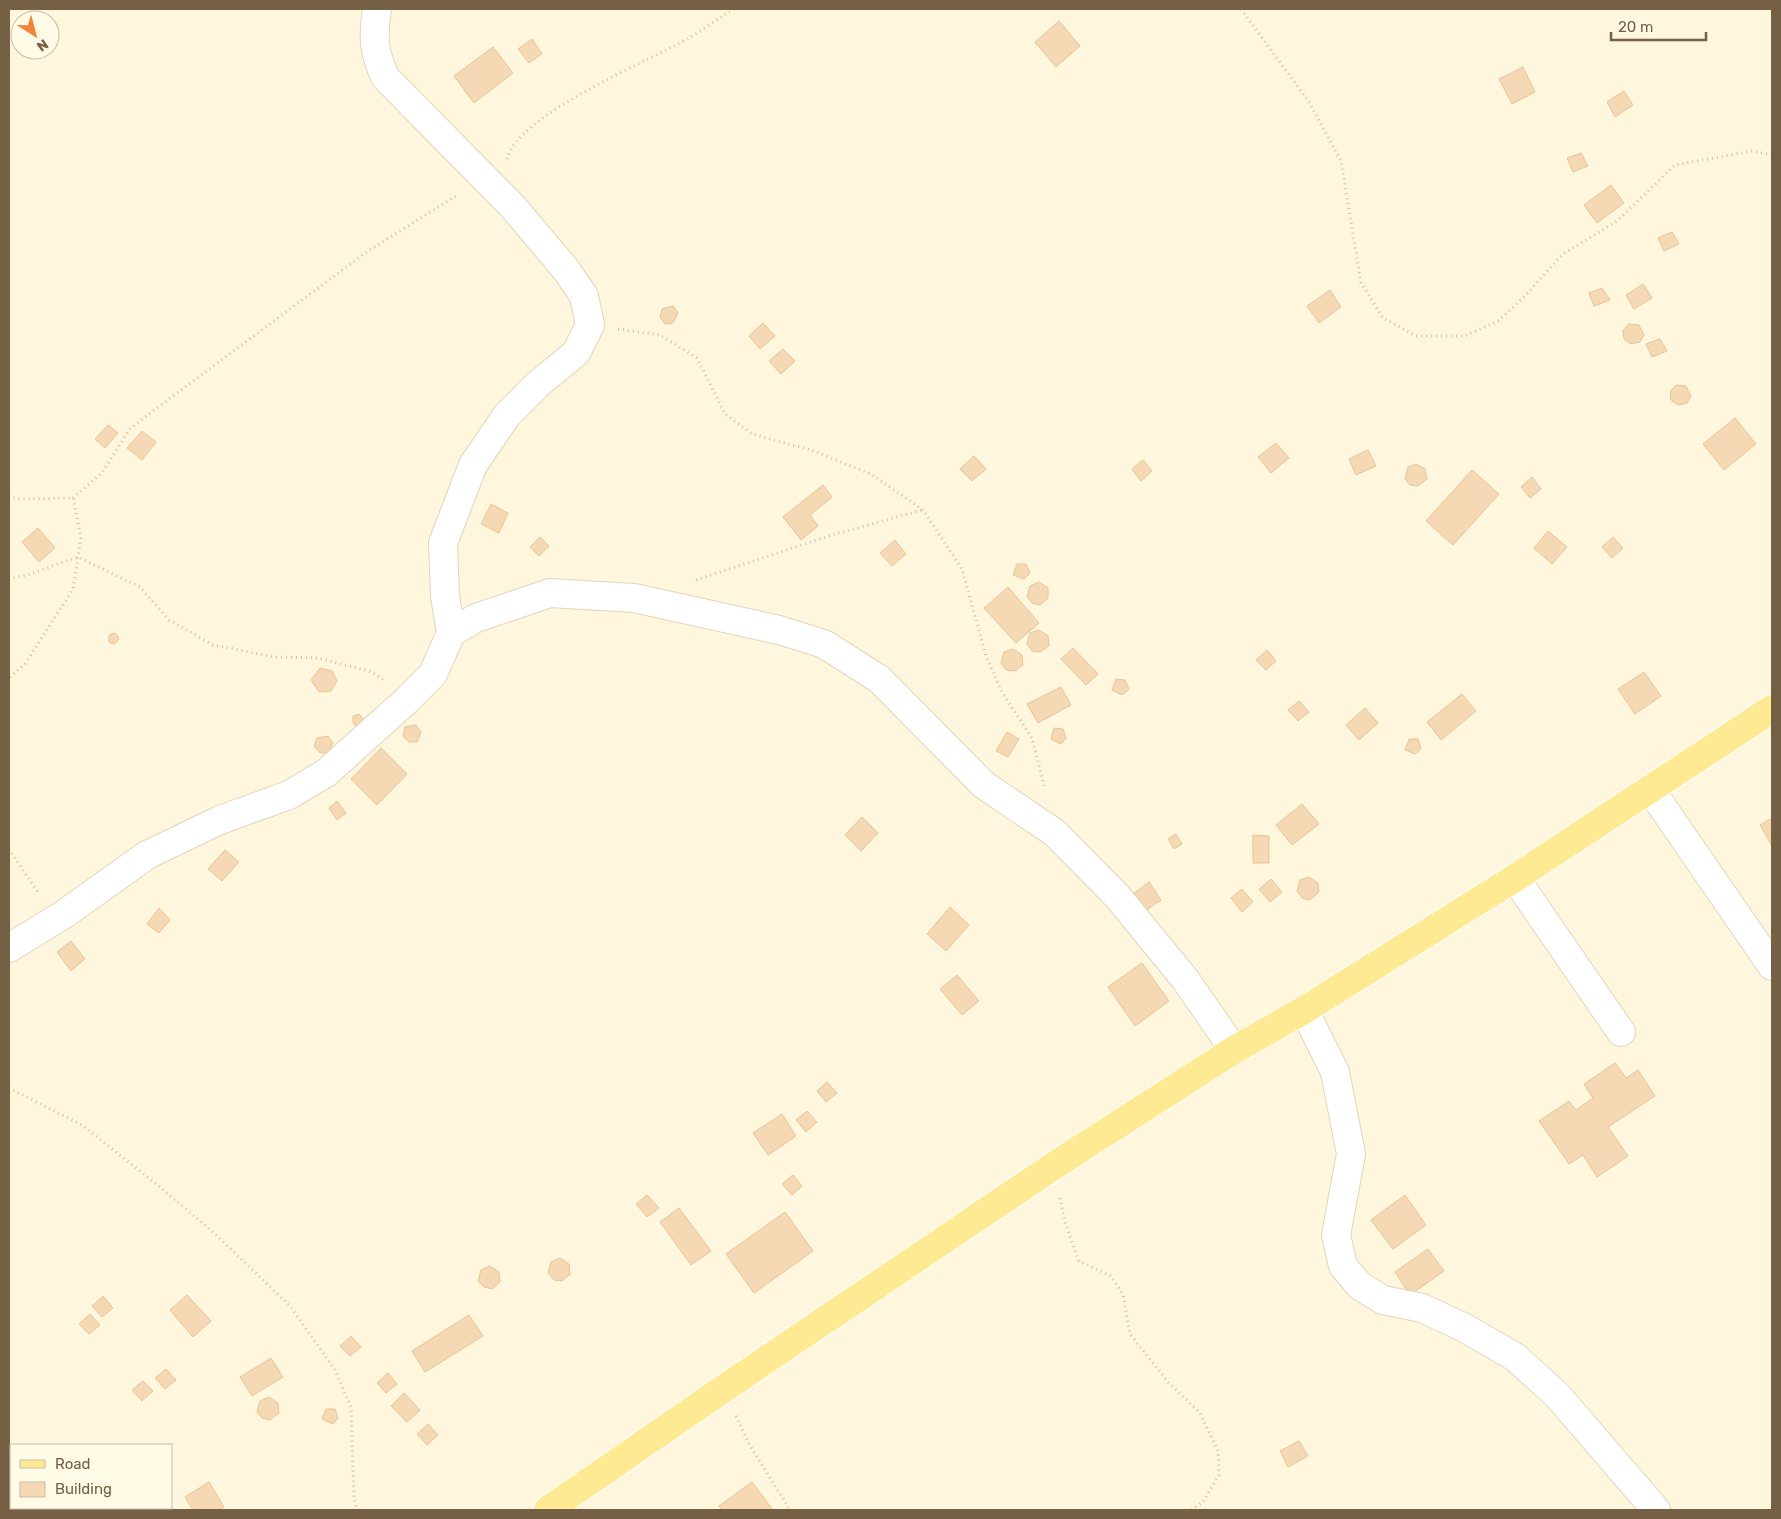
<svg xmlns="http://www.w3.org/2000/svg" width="1781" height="1519" viewBox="0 0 1781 1519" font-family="Rubik,sans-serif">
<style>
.building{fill:#f5d9b4;stroke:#e9c393}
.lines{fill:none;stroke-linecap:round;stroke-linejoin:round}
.minor-casing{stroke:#e2d4ba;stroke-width:30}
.major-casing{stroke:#fff;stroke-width:30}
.path{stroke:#d9bd97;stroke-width:3;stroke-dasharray:1 4;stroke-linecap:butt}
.minor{stroke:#fff;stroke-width:28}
.major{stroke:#ffea94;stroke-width:28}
</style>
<rect width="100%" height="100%" fill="#fef7de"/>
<g class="building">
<path d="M 1059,21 L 1080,46 L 1056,67 L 1035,42 Z"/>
<path d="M 532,39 L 542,54 L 529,63 L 518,49 Z"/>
<path d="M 493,47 L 513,73 L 474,103 L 454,76 Z"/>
<path d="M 1523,67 L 1535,92 L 1512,104 L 1499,79 Z"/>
<path d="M 1624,91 L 1633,105 L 1615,117 L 1607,102 Z"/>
<path d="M 1581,153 L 1588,166 L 1573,172 L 1567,158 Z"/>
<path d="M 1611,185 L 1624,203 L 1597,223 L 1584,205 Z"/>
<path d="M 1672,232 L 1679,244 L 1664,251 L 1658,238 Z"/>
<path d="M 1643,284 L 1652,298 L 1634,309 L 1626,295 Z"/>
<path d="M 1602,288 L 1610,300 L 1594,306 L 1589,293 Z"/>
<path d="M 1330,290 L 1341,307 L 1319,323 L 1307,306 Z"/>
<path d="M 673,306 L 678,313 L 673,323 L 665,324 L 660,317 L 662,309 Z"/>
<path d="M 763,323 L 775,336 L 760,349 L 749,336 Z"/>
<path d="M 1629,324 L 1639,325 L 1644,335 L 1640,342 L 1631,344 L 1624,339 L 1623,330 Z"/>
<path d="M 1660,339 L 1667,351 L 1652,357 L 1646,344 Z"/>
<path d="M 783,349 L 795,361 L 781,374 L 769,361 Z"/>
<path d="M 1676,385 L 1686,386 L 1691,396 L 1687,403 L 1678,405 L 1671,400 L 1670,392 Z"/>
<path d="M 1735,418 L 1756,444 L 1724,470 L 1703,444 Z"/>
<path d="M 108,425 L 118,433 L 105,448 L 95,439 Z"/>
<path d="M 142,431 L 156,442 L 142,460 L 127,448 Z"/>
<path d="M 1276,443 L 1289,458 L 1271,473 L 1258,457 Z"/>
<path d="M 1368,450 L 1376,466 L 1356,475 L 1349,459 Z"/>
<path d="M 974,456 L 986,469 L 972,481 L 960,469 Z"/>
<path d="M 1143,460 L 1152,471 L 1141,481 L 1132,469 Z"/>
<path d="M 1416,464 L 1425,469 L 1427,479 L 1418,486 L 1410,485 L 1405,479 L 1408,467 Z"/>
<path d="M 1472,470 L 1499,494 L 1453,545 L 1426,521 Z"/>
<path d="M 1532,477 L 1541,489 L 1530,498 L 1521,487 Z"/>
<path d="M 823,485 L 832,497 L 810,515 L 818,526 L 801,540 L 783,517 Z"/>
<path d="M 491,504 L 508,513 L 499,533 L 481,524 Z"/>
<path d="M 38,528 L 55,548 L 39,562 L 22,542 Z"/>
<path d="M 1548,531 L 1567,547 L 1552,564 L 1534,548 Z"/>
<path d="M 540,537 L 549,546 L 539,556 L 530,547 Z"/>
<path d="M 1613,537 L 1623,548 L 1612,558 L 1602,547 Z"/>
<path d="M 895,540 L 906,554 L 892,566 L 880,553 Z"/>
<path d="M 1017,564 L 1026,564 L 1030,573 L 1024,579 L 1013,575 Z"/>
<path d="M 1039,582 L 1048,588 L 1048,598 L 1040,605 L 1032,603 L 1027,597 L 1030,586 Z"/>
<path d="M 1008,587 L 1039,623 L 1016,643 L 984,608 Z"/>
<path d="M 1039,630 L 1048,636 L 1049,646 L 1040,652 L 1032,651 L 1027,644 L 1030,633 Z"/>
<path d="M 115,633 L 119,638 L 117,642 L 113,644 L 109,642 L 109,635 Z"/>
<path d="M 1073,648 L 1098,674 L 1086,685 L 1061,659 Z"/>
<path d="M 1013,649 L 1022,655 L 1023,665 L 1015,671 L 1006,670 L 1001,663 L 1004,652 Z"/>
<path d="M 1267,650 L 1276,661 L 1266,670 L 1256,660 Z"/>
<path d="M 320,668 L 332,671 L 337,681 L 331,691 L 319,692 L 311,680 Z"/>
<path d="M 1644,672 L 1661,696 L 1635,714 L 1618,689 Z"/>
<path d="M 1116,679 L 1125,680 L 1129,689 L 1122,695 L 1112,690 Z"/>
<path d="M 1061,687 L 1071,705 L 1038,723 L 1027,704 Z"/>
<path d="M 1462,694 L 1476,711 L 1441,740 L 1427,722 Z"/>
<path d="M 1299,701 L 1309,712 L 1298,721 L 1288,710 Z"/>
<path d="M 1365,708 L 1378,723 L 1359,740 L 1346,725 Z"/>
<path d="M 359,714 L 363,719 L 361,724 L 356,726 L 353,723 L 353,716 Z"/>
<path d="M 416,725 L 421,732 L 417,742 L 409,742 L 403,736 L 405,727 Z"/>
<path d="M 1054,728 L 1063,729 L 1066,738 L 1061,744 L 1051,739 Z"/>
<path d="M 1007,732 L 1019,739 L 1008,757 L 996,751 Z"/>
<path d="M 328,736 L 333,743 L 328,753 L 320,753 L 314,746 L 317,738 Z"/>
<path d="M 1409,739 L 1418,739 L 1421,749 L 1415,754 L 1405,750 Z"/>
<path d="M 381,748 L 407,774 L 377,805 L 351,779 Z"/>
<path d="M 337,801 L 346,813 L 337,820 L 329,808 Z"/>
<path d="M 1302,804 L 1319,824 L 1292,845 L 1276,825 Z"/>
<path d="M 862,817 L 878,833 L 861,851 L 845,835 Z"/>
<path d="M 1772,818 L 1772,846 L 1760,825 Z"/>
<path d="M 1176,834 L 1182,844 L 1174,849 L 1168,839 Z"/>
<path d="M 1253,835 L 1269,836 L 1269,863 L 1253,863 Z"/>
<path d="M 225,850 L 239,862 L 222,881 L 208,869 Z"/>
<path d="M 1309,877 L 1318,883 L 1319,892 L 1310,900 L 1302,898 L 1297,891 L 1300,880 Z"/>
<path d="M 1271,879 L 1282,892 L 1270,902 L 1259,889 Z"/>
<path d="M 1149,882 L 1161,900 L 1144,912 L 1132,895 Z"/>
<path d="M 1242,889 L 1253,902 L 1242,912 L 1231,898 Z"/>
<path d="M 950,907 L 969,925 L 946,951 L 927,934 Z"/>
<path d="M 159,908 L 170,920 L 159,933 L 147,924 Z"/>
<path d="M 71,941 L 85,959 L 71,971 L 57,952 Z"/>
<path d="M 1142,963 L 1169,1001 L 1135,1026 L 1108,987 Z"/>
<path d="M 957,975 L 979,1001 L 962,1015 L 940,989 Z"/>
<path d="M 1615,1063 L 1626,1078 L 1638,1070 L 1655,1096 L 1608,1127 L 1628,1156 L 1597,1177 L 1583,1155 L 1569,1164 L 1539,1121 L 1569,1101 L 1576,1110 L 1593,1098 L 1584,1084 Z"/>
<path d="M 827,1082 L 837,1093 L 826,1102 L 817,1091 Z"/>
<path d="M 807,1111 L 817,1122 L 806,1132 L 796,1120 Z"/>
<path d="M 782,1114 L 796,1136 L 768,1155 L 753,1133 Z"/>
<path d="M 793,1175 L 802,1186 L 792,1195 L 782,1184 Z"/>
<path d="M 647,1195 L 659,1208 L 647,1217 L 636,1204 Z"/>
<path d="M 1405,1195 L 1426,1225 L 1393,1249 L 1371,1220 Z"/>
<path d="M 679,1208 L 711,1251 L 691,1265 L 660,1222 Z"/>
<path d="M 785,1212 L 813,1251 L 754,1293 L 726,1254 Z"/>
<path d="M 1428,1249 L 1444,1271 L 1410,1295 L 1395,1272 Z"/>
<path d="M 560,1258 L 569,1264 L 570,1274 L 562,1281 L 554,1280 L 548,1273 L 551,1262 Z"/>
<path d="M 490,1266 L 499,1272 L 500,1282 L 492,1289 L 484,1287 L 478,1281 L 481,1270 Z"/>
<path d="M 187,1295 L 211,1321 L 193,1337 L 170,1310 Z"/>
<path d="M 103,1296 L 113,1308 L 102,1317 L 92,1306 Z"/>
<path d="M 90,1314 L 100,1325 L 89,1334 L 79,1324 Z"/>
<path d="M 469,1315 L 483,1336 L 425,1372 L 412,1351 Z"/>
<path d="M 351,1336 L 361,1347 L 350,1356 L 340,1346 Z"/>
<path d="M 271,1358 L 283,1377 L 252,1396 L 240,1377 Z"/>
<path d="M 166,1369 L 176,1380 L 165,1389 L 155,1378 Z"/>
<path d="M 388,1373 L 397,1384 L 386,1393 L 377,1383 Z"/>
<path d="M 143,1381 L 153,1391 L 142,1401 L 132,1390 Z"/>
<path d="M 404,1393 L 420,1410 L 407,1422 L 391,1406 Z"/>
<path d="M 269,1397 L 278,1403 L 279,1413 L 270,1420 L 262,1418 L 257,1412 L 260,1401 Z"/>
<path d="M 326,1409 L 335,1409 L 338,1418 L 333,1424 L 322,1419 Z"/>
<path d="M 428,1424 L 438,1435 L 427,1445 L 417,1434 Z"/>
<path d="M 1299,1441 L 1308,1456 L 1288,1467 L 1280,1451 Z"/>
<path d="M 209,1482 L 224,1507 L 218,1510 L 193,1510 L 185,1497 Z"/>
<path d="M 752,1482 L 773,1510 L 722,1510 L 719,1506 Z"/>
</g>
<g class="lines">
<g class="minor-casing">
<g id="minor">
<path d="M 451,633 L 476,618 L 550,593 L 634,598 L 779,630 L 824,644 L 879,679 L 984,785 L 1055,833 L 1117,896 L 1185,979 L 1234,1050"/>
<path d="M 1650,789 L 1772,966"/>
<path d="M 1515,878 L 1621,1032"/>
<path d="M 9,948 L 63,915 L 147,855 L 220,820 L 289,795 L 326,773 L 407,700 L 433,674 L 451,633 L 445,596 L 443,543 L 473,465 L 507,415 L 538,384 L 576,353 L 590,325 L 584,296 L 567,271 L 514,208 L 385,77 C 373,50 373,38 377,9"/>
<path d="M 1304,1010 L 1335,1072 L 1351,1154 L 1336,1235 L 1343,1266 L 1360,1286 L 1383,1300 L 1422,1308 L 1463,1327 L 1515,1357 L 1557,1395 L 1656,1510"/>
</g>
</g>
<g class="major-casing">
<path id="major" d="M 548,1510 L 723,1389 L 1055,1165 L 1234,1050 L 1304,1010 L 1515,878 L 1772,709"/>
</g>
<g class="path">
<path d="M 1241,9 L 1309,102 L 1341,161 L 1361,283 L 1383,318 L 1416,336 L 1465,336 L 1498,321 L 1523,298 L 1563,254 L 1617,221 L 1675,165 L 1752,151 L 1772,155"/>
<path d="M 507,159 C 517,115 649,61 689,38 C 704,29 719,18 734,9"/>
<path d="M 618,329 L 660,335 L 697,358 L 725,414 L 752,434 L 811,450 L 871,474 L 923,510 L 962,569 L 986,656 L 1002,692 L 1032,738 L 1045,789"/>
<path d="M 9,496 L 18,499 L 73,498 L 81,537 L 73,589 L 25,664 L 9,678"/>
<path d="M 73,498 L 102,473 L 129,430 L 149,414 L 368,251 L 459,194"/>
<path d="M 9,579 L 30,574 L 78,557 L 140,587 L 169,620 L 213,645 L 275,657 L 318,658 L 372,672 L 385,681"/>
<path d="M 696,580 L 835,534 L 922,510"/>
<path d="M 9,849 L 39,894"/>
<path d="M 9,1088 L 82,1125 L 155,1183 L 214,1233 L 290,1306 L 335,1370 L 351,1407 L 354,1499 L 357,1510"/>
<path d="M 1060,1198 L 1065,1222 L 1079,1261 L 1111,1276 L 1123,1294 L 1130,1334 L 1169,1383 L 1200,1413 L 1218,1451 L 1219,1475 L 1203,1502 L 1191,1510"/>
<path d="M 736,1416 L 749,1444 L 790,1510"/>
</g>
<use href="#minor" class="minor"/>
<use href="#major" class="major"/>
</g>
<rect width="1781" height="1519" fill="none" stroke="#755f45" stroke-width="20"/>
<rect x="10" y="1444" width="162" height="65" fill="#fffae6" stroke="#c8bca6"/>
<rect x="20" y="1460" width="25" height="8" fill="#ffea94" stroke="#c8bca6"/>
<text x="55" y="1469" font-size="15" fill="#755f45">Road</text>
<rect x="20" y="1482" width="25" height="15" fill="#f5d9b4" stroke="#c8bca6"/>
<text x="55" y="1494" font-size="15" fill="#755f45">Building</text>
<g transform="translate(35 35) rotate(144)"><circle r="24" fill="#fffae6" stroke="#c8bca6"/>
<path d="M0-4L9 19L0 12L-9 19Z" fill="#f1843a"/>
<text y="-8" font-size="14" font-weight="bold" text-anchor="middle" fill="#755f45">N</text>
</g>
<path d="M1611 32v8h95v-8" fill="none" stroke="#755f45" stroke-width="2.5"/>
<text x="1618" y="32" font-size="15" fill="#755f45" stroke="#fffae6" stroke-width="4" paint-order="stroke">20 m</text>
</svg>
